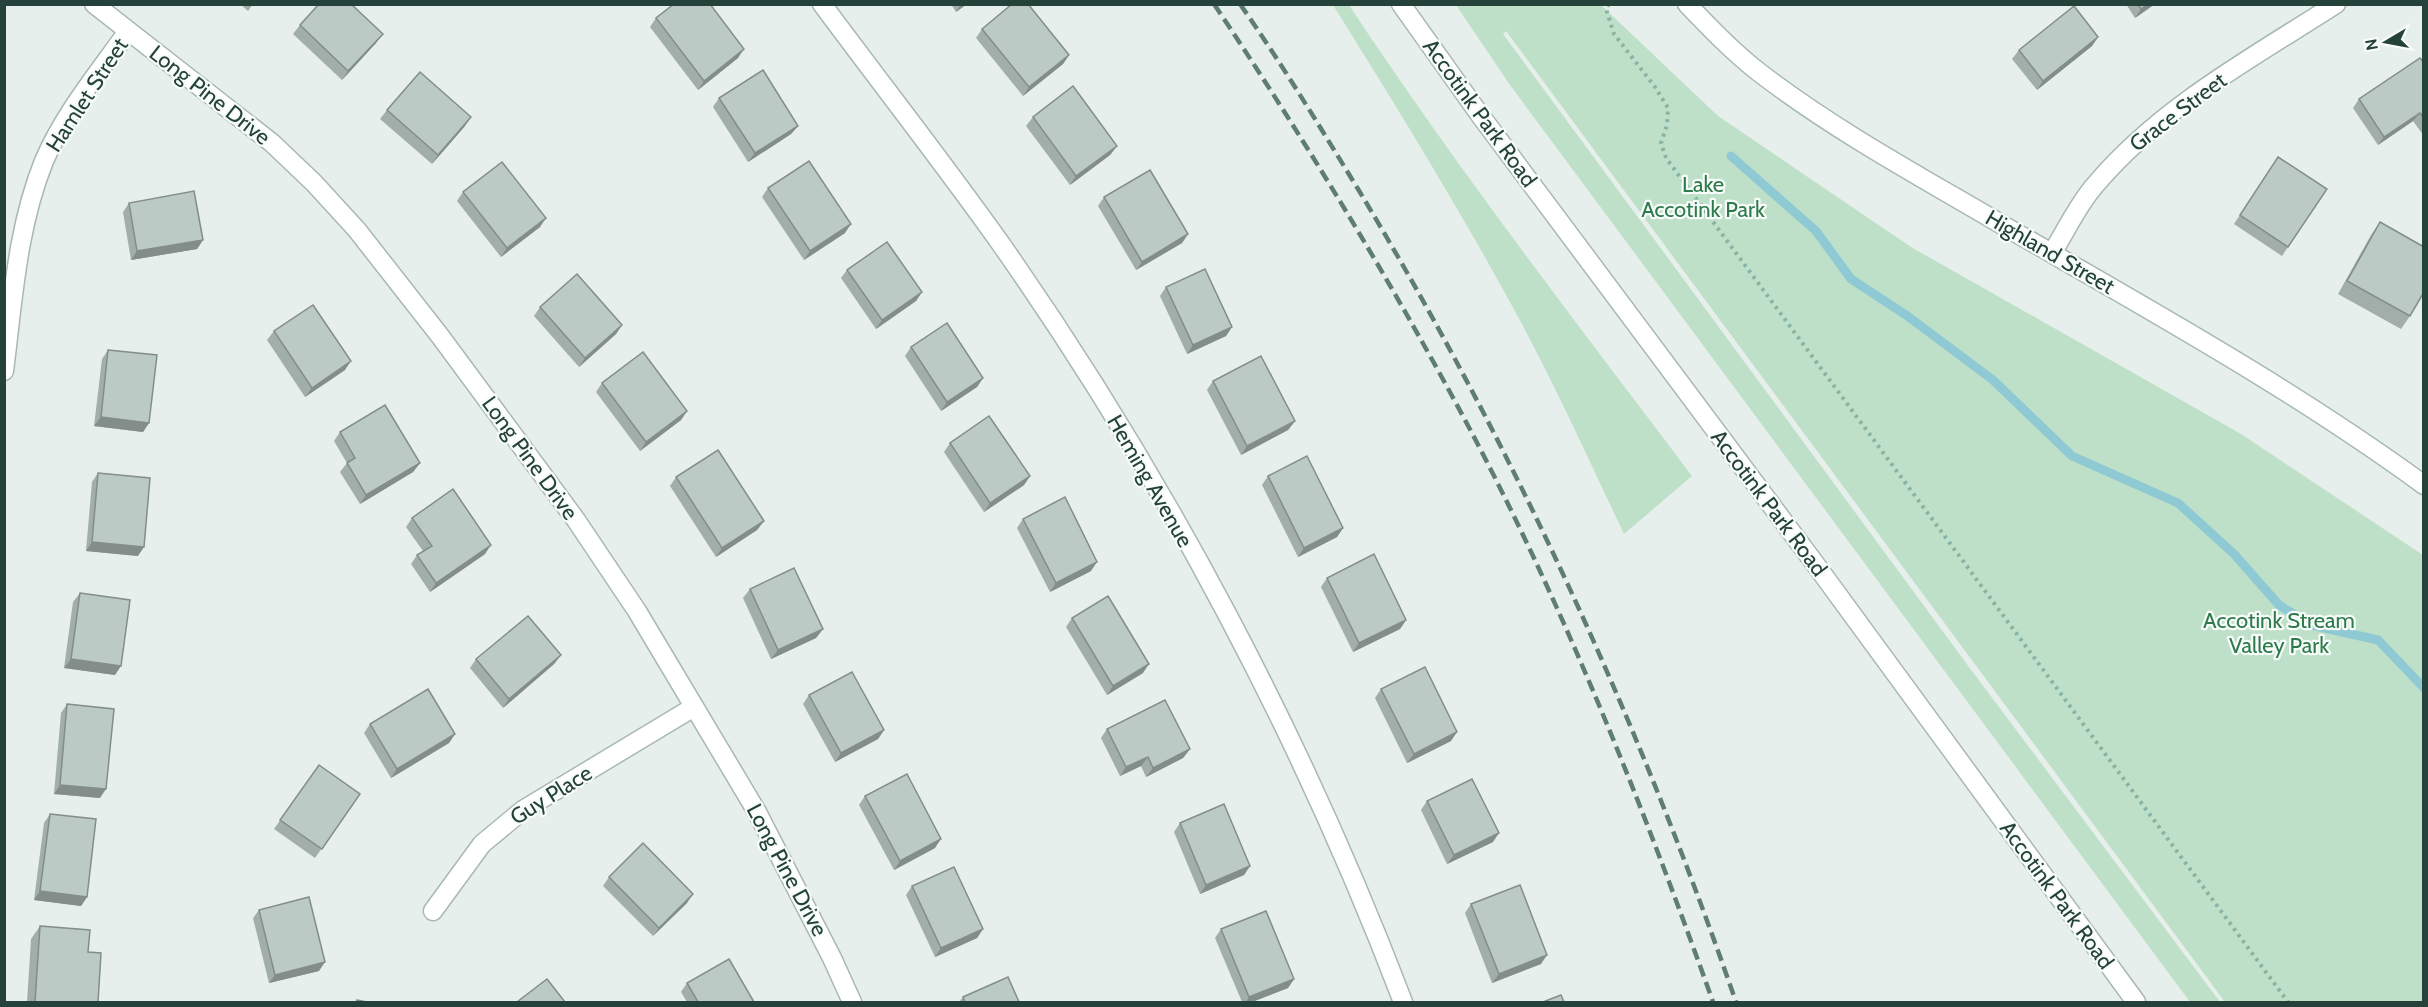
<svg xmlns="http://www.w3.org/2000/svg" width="2428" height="1007" viewBox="0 0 2428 1007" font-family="Cabin,sans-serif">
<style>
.green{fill:#bfe0c8}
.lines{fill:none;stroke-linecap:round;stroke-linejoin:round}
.stream{stroke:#8ec9d4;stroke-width:9}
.minor-casing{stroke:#a8b8b2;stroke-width:21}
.path{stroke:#86b3a5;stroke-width:4;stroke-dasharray:3 4.5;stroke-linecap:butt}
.minor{stroke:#fff;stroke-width:18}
.rail{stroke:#5f7d75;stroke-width:4.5;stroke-dasharray:12 6;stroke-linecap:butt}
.wall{fill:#a1aea9}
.shaded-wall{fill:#838d89}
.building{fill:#bbcac4;stroke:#838d89;stroke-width:1.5}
.labels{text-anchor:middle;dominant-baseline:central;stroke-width:4.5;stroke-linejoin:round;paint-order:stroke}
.street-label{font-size:22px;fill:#24423a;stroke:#f7fbf9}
.park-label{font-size:22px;fill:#2d7a4b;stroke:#f7fbf9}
</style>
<rect width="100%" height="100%" fill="#e6efeb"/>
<g class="green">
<path d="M 1333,5 L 1349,5 C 1456,167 1575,321 1692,476 L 1624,534 C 1589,460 1555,385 1516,313 C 1459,208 1396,106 1333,5 Z"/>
<path d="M 1456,5 L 1601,5 L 1718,116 L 1911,247 L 2241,434 L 2423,555 L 2423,1002 L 2225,1002 L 1506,31 L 1503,34 L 1969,667 L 2220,1002 L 2190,1002 L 1510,85 Z"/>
</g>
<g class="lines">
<path class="stream" d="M 1731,156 L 1816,231 L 1851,279 L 1906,315 L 1993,380 L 2072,456 L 2178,503 L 2234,554 L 2279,605 L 2311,625 L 2378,640 L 2424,688"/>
<g class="minor-casing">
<g id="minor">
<path d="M 94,4 L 272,143 L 314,183 L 357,230 L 440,336 L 576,520 L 637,611 L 757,812 L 832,958 L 852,1002"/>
<path d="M 822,4 C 882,85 945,165 1003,247 C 1166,480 1302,737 1403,1002"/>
<path d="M 1401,4 L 1480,115 L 1813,561 L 2136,1002"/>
<path d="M 1687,4 C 1710,28 1734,53 1760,73 C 1837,132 1923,178 2006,227 C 2148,309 2291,388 2424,485"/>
<path d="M 2052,253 C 2066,231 2078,204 2096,184 C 2161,107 2252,58 2336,4"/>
<path d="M 4,371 C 13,300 17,228 44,161 C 64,114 99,72 128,31"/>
<path d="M 433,911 L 482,844 L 523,810 L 694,707"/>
</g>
</g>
<path class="path" d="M 1609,4 L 1606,9 L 1614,34 L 1655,87 L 1668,108 L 1667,125 L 1661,143 L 1666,158 L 2288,1002"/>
<use href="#minor" class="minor"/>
<g class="rail">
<path d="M 1214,4 C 1299,131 1378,260 1451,394 C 1557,588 1639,795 1713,1002"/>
<path d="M 1240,4 C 1282,64 1320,127 1358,189 C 1513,446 1638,719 1736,1002"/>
</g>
</g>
<g class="wall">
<path d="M 240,4 L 253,4 L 248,11 Z"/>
<path d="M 951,4 L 967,4 L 956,12 Z"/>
<path d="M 2126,4 L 2155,4 L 2135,18 Z"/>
<path d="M 656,18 L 738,58 L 698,90 L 650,27 Z"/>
<path d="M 300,25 L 376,43 L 342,80 L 293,34 Z"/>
<path d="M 982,29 L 1069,55 L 1063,64 L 1023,96 L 976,38 Z"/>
<path d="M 2098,37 L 2092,46 L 2037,90 L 2012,59 L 2019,50 Z"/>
<path d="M 2424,63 L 2424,136 L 2413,121 L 2378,145 L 2353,108 L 2359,99 Z"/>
<path d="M 719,98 L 798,126 L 791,134 L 748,162 L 713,107 Z"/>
<path d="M 387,110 L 465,126 L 432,164 L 380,119 Z"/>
<path d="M 1033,117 L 1117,146 L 1110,155 L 1070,185 L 1026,126 Z"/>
<path d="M 2278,157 L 2327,189 L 2282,256 L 2234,224 Z"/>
<path d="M 768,188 L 845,233 L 804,260 L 762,197 Z"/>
<path d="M 463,192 L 540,227 L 501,257 L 457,201 Z"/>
<path d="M 1104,197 L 1188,234 L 1182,243 L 1136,270 L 1098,206 Z"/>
<path d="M 129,203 L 203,240 L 197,249 L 131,260 L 123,212 Z"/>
<path d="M 2380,222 L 2410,316 L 2401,329 L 2338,294 L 2371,235 Z"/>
<path d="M 847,270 L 922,292 L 916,301 L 876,329 L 841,278 Z"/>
<path d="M 1166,287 L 1232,327 L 1226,336 L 1187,354 L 1160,296 Z"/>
<path d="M 540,307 L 622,325 L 616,334 L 579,367 L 534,316 Z"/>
<path d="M 274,331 L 345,370 L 305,397 L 267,340 Z"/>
<path d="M 911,347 L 983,378 L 977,387 L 941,411 L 905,356 Z"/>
<path d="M 108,350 L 149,423 L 143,432 L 94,426 L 102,359 Z"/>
<path d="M 1213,381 L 1295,421 L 1288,430 L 1241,455 L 1207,390 Z"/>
<path d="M 602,383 L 687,411 L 681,420 L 640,451 L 596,392 Z"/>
<path d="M 340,432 L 420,463 L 413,472 L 360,504 L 340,472 L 347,463 L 334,441 Z"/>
<path d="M 950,443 L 1030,476 L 1024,485 L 984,512 L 944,452 Z"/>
<path d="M 98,473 L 138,556 L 86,551 L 92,482 Z"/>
<path d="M 1268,476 L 1343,528 L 1337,537 L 1298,557 L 1262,485 Z"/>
<path d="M 676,477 L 764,521 L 757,530 L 716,557 L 670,486 Z"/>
<path d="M 412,518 L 485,554 L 430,592 L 411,564 L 417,555 L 423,551 L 406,527 Z"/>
<path d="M 1023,519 L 1091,571 L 1050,592 L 1017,528 Z"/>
<path d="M 1327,578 L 1406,620 L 1400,629 L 1353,652 L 1321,587 Z"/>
<path d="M 750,589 L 823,629 L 816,638 L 771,659 L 743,598 Z"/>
<path d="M 80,593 L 115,675 L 64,668 L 73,602 Z"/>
<path d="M 1072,618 L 1143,673 L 1107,695 L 1066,627 Z"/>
<path d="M 561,655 L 554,664 L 503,708 L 470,668 L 476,659 Z"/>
<path d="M 1381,689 L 1451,741 L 1407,763 L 1375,698 Z"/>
<path d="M 809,695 L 884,730 L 878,739 L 835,762 L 803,704 Z"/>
<path d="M 67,704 L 100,798 L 54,794 L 61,713 Z"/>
<path d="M 370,724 L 455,734 L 449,743 L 391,778 L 364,733 Z"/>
<path d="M 1107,729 L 1190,749 L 1183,758 L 1146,777 L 1141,766 L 1120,776 L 1101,738 Z"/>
<path d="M 319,765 L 360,794 L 315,858 L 274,829 Z"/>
<path d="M 865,796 L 935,848 L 894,870 L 859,805 Z"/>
<path d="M 1427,801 L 1493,842 L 1447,864 L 1421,810 Z"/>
<path d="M 50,814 L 87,897 L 81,906 L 34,900 L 44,823 Z"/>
<path d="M 1180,823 L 1250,866 L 1244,875 L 1200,894 L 1174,832 Z"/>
<path d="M 609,877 L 687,903 L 653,936 L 603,886 Z"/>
<path d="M 912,886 L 983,929 L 977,938 L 935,957 L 906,895 Z"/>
<path d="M 1471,904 L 1541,964 L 1492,983 L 1465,913 Z"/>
<path d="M 259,910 L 319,971 L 269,983 L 253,918 Z"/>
<path d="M 40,926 L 88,952 L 98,1002 L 27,1002 L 31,939 Z"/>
<path d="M 1221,929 L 1294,979 L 1288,988 L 1252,1002 L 1242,1002 L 1215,938 Z"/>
<path d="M 687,983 L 754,1002 L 687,1002 L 681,992 Z"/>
<path d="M 963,997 L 1019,1002 L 959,1002 Z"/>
</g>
<g class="shaded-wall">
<path d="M 961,4 L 967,4 L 956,12 Z"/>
<path d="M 2148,4 L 2155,4 L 2135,18 L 2141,9 Z"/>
<path d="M 383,34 L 376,43 L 342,80 L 348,71 Z"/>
<path d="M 2098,37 L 2092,46 L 2037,90 L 2043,81 Z"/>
<path d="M 744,49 L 738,58 L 698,90 L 704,81 Z"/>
<path d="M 1069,55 L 1063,64 L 1023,96 L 1029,87 Z"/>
<path d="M 2420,113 L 2413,121 L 2378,145 L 2384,137 Z"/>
<path d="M 471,117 L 465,126 L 432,164 L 438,155 Z"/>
<path d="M 798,126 L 791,134 L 748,162 L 755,153 Z"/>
<path d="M 1117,146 L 1110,155 L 1070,185 L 1076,176 Z"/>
<path d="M 546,218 L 540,227 L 501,257 L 507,248 Z"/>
<path d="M 851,224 L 845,233 L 804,260 L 810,251 Z"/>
<path d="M 1188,234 L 1182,243 L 1136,270 L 1142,262 Z"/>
<path d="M 203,240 L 197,249 L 131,260 L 137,251 Z"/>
<path d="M 922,292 L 916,301 L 876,329 L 882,320 Z"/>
<path d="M 622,325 L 616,334 L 579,367 L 585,358 Z"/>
<path d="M 1232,327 L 1226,336 L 1187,354 L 1193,345 Z"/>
<path d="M 351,361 L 345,370 L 305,397 L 312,388 Z"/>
<path d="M 983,378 L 977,387 L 941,411 L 947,402 Z"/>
<path d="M 687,411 L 681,420 L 640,451 L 646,442 Z"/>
<path d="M 101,417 L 149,423 L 143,432 L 94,426 Z"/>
<path d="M 1295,421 L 1288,430 L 1241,455 L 1247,446 Z"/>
<path d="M 420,463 L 413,472 L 360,504 L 366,495 Z"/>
<path d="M 1030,476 L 1024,485 L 984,512 L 990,503 Z"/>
<path d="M 764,521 L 757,530 L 716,557 L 722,548 Z"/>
<path d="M 1343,528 L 1337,537 L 1298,557 L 1304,548 Z"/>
<path d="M 92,542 L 144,547 L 138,556 L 86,551 Z"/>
<path d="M 491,545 L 485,554 L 430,592 L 436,583 Z"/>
<path d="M 1097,562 L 1091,571 L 1050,592 L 1056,583 Z"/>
<path d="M 1406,620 L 1400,629 L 1353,652 L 1359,643 Z"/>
<path d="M 823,629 L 816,638 L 771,659 L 778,650 Z"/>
<path d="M 561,655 L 554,664 L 503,708 L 509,699 Z"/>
<path d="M 71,659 L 121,666 L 115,675 L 64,668 Z"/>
<path d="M 1149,664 L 1143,673 L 1107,695 L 1113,686 Z"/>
<path d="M 884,730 L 878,739 L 835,762 L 841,753 Z"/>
<path d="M 1457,732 L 1451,741 L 1407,763 L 1414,754 Z"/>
<path d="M 455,734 L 449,743 L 391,778 L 397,769 Z"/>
<path d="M 1190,749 L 1183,758 L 1146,777 L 1153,768 Z"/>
<path d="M 1148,757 L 1141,766 L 1120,776 L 1126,767 Z"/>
<path d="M 60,785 L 106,789 L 100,798 L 54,794 Z"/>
<path d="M 1499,833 L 1493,842 L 1447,864 L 1454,855 Z"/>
<path d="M 941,839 L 935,848 L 894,870 L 900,861 Z"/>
<path d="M 1250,866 L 1244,875 L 1200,894 L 1206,885 Z"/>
<path d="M 40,891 L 87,897 L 81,906 L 34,900 Z"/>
<path d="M 693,894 L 687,903 L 653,936 L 659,928 Z"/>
<path d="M 983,929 L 977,938 L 935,957 L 941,948 Z"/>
<path d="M 1547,955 L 1541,964 L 1492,983 L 1499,974 Z"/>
<path d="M 325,962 L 319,971 L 269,983 L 275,975 Z"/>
<path d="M 1294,979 L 1288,988 L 1252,1002 L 1246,1002 L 1249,997 Z"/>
</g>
<g class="building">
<path d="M 319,4 L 351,4 L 383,34 L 348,71 L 300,25 Z"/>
<path d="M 674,4 L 710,4 L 744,49 L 704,81 L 656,18 Z"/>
<path d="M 1012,4 L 1028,4 L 1069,55 L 1029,87 L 982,29 Z"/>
<path d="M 2138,4 L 2148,4 L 2141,9 Z"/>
<path d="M 2074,6 L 2098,37 L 2043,81 L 2019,50 Z"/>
<path d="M 2420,58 L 2424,63 L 2424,118 L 2420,113 L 2384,137 L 2359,99 Z"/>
<path d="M 763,70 L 798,126 L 755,153 L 719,98 Z"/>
<path d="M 420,72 L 471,117 L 438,155 L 387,110 Z"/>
<path d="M 1073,86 L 1117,146 L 1076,176 L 1033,117 Z"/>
<path d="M 2278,157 L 2327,189 L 2288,247 L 2240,215 Z"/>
<path d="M 809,161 L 851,224 L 810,251 L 768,188 Z"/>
<path d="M 502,162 L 546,218 L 507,248 L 463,192 Z"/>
<path d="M 1150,170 L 1188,234 L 1142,262 L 1104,197 Z"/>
<path d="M 194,191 L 203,240 L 137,251 L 129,203 Z"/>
<path d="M 2380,222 L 2424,247 L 2424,292 L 2410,316 L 2347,281 Z"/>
<path d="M 887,242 L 922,292 L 882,320 L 847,270 Z"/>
<path d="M 1205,269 L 1232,327 L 1193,345 L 1166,287 Z"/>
<path d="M 577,274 L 622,325 L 585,358 L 540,307 Z"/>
<path d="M 313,305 L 351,361 L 312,388 L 274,331 Z"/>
<path d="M 947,323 L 983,378 L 947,402 L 911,347 Z"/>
<path d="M 108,350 L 157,355 L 149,423 L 101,417 Z"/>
<path d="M 643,352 L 687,411 L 646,442 L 602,383 Z"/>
<path d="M 1261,356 L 1295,421 L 1247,446 L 1213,381 Z"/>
<path d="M 385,405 L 420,463 L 366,495 L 347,463 L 355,458 L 340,432 Z"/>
<path d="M 989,416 L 1030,476 L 990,503 L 950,443 Z"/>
<path d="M 718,450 L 764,521 L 722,548 L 676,477 Z"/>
<path d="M 1307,456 L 1343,528 L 1304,548 L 1268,476 Z"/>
<path d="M 98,473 L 150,478 L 144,547 L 92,542 Z"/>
<path d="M 453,489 L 491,545 L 436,583 L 417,555 L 432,546 L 412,518 Z"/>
<path d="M 1065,497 L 1097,562 L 1056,583 L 1023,519 Z"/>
<path d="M 1374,554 L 1406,620 L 1359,643 L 1327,578 Z"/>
<path d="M 794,568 L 823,629 L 778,650 L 750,589 Z"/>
<path d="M 80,593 L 130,600 L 121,666 L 71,659 Z"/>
<path d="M 1108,596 L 1149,664 L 1113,686 L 1072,618 Z"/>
<path d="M 528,616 L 561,655 L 509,699 L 476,659 Z"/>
<path d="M 1425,667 L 1457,732 L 1414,754 L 1381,689 Z"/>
<path d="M 852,672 L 884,730 L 841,753 L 809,695 Z"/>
<path d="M 428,689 L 455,734 L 397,769 L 370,724 Z"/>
<path d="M 1165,700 L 1190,749 L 1153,768 L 1148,757 L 1126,767 L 1107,729 Z"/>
<path d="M 67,704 L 114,709 L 106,789 L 60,785 Z"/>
<path d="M 319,765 L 360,794 L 322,849 L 280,820 Z"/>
<path d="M 907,774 L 941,839 L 900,861 L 865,796 Z"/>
<path d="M 1472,779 L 1499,833 L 1454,855 L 1427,801 Z"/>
<path d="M 1224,804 L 1250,866 L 1206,885 L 1180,823 Z"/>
<path d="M 50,814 L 96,819 L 87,897 L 40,891 Z"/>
<path d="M 643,843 L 693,894 L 659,928 L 609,877 Z"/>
<path d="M 954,867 L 983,929 L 941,948 L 912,886 Z"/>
<path d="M 1520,885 L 1547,955 L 1499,974 L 1471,904 Z"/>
<path d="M 309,897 L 325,962 L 275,975 L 259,910 Z"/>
<path d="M 1266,911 L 1294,979 L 1249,997 L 1221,929 Z"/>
<path d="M 40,926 L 90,930 L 88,952 L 101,953 L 98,1002 L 35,1002 Z"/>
<path d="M 729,959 L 754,1002 L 698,1002 L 687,983 Z"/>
<path d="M 1008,977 L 1019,1002 L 965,1002 L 963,997 Z"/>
<path d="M 547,979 L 565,1002 L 517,1002 Z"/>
<path d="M 1561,995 L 1564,1002 L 1543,1002 Z"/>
<path d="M 357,1000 L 367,1002 L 356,1002 Z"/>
</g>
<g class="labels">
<g class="street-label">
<text transform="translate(87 95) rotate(-57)">Hamlet Street</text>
<text transform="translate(210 95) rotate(38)">Long Pine Drive</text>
<text transform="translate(2178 112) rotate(-37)">Grace Street</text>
<text transform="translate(1480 113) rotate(54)">Accotink Park Road</text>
<text transform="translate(2050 252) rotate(30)">Highland Street</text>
<text transform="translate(530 458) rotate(54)">Long Pine Drive</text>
<text transform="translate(1150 481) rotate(60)">Heming Avenue</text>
<text transform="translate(1769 503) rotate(53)">Accotink Park Road</text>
<text transform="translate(551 795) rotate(-32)">Guy Place</text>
<text transform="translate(787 870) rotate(62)">Long Pine Drive</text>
<text transform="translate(2057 895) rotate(54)">Accotink Park Road</text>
</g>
<g class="park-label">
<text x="1703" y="184">Lake<tspan x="1703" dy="25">Accotink Park</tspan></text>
<text x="2279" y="620">Accotink Stream<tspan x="2279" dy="25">Valley Park</tspan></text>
</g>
</g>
<rect width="2428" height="1007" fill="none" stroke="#24423a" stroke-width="12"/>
<g transform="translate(2386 42) rotate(260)" stroke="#f7fbf9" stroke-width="4.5" paint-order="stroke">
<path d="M0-4.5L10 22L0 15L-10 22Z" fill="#24423a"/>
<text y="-9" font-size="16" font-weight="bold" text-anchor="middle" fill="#24423a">N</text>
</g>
</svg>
